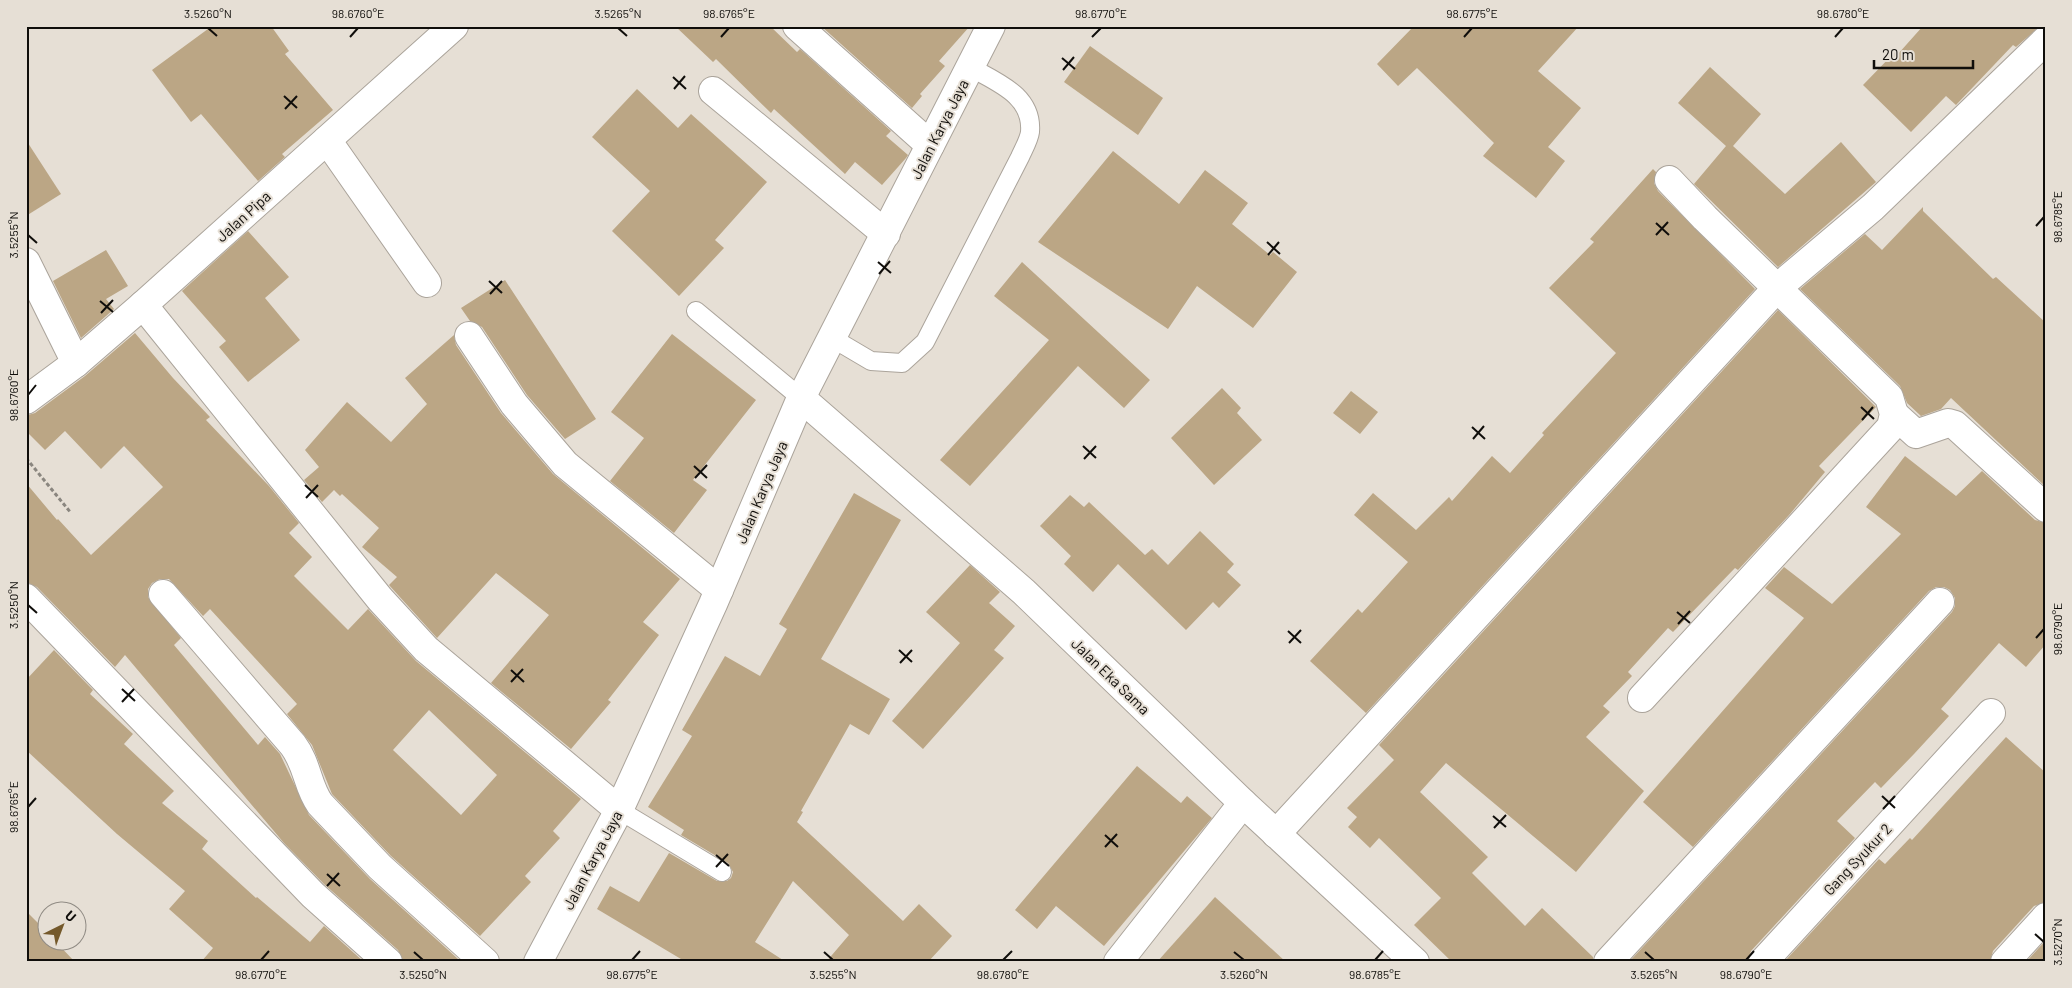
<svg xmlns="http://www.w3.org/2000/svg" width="2072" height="988" viewBox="0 0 2072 988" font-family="Barlow,sans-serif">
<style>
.building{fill:#bba685;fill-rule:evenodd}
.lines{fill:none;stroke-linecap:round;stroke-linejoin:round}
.service-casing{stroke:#aba49b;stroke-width:20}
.minor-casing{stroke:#aba49b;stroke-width:30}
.secondary-casing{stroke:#aba49b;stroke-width:30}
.path{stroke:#8a867f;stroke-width:3;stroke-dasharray:4 2.5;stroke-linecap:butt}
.service{stroke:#fff;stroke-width:18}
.minor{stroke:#fff;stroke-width:28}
.secondary{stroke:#fff;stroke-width:28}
.ticks{fill:none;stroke:#100e0b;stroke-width:2}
.labels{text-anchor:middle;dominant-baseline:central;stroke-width:4;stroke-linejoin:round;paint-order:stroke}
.street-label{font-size:15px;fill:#100e0b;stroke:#e6dfd5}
.neatline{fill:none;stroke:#100e0b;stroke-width:2}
.ticks-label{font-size:12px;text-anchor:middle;fill:#100e0b}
</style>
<rect width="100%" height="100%" fill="#e6dfd5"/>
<g class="building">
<path d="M 212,26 L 271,26 L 289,51 L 285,54 L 333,110 L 282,154 L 285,157 L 258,181 L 201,114 L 191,122 L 152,70 Z"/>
<path d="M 675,26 L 770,26 L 797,52 L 800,49 L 891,131 L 886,136 L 908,155 L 906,158 L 882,185 L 855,162 L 845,174 L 774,109 L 771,113 L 716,59 L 713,62 Z"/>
<path d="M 821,26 L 970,26 L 939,61 L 945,66 L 920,94 L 922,96 L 912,108 Z"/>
<path d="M 1414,26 L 1579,26 L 1538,71 L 1581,108 L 1548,147 L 1565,161 L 1536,198 L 1483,156 L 1494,143 L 1417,68 L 1398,86 L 1377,64 Z"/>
<path d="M 1923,26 L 2040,26 L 2016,47 L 2013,45 L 1956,105 L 1946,96 L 1911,132 L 1863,85 L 1895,52 L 1898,54 Z"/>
<path d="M 1090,46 L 1163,98 L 1138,135 L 1064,82 Z"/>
<path d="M 1710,67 L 1761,114 L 1733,146 L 1785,194 L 1841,142 L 1876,182 L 1778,267 L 1694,184 L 1726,146 L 1678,103 Z"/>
<path d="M 637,89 L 678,128 L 691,114 L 767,182 L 715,240 L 724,248 L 679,296 L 612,231 L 650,191 L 592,137 Z"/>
<path d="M 26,140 L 61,194 L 26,216 Z"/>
<path d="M 1113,151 L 1179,204 L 1205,170 L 1248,203 L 1232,224 L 1270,255 L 1273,252 L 1297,272 L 1253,328 L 1197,286 L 1168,329 L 1038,242 Z"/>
<path d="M 1653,169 L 1656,172 L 1654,183 L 1658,191 L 1755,289 L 1366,713 L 1310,661 L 1358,609 L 1362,613 L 1408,562 L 1354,515 L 1373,493 L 1416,530 L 1449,497 L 1452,501 L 1492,456 L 1510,473 L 1544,435 L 1542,433 L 1616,353 L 1549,288 L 1594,242 L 1590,239 Z"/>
<path d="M 1923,207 L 1923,211 L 1993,279 L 1996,277 L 2046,323 L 2046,487 L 1951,398 L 1941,409 L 1921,416 L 1907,403 L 1900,386 L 1800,289 L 1865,234 L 1882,250 Z"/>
<path d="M 248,231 L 289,277 L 265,298 L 300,340 L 248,382 L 219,347 L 226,341 L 182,291 Z"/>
<path d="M 106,250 L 128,286 L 106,299 L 114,309 L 81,338 L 53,281 Z"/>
<path d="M 1022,262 L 1150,380 L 1124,408 L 1078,366 L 970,486 L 940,460 L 1049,340 L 994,296 Z"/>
<path d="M 505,280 L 596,419 L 565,439 L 527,395 L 482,327 L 470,321 L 461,308 Z"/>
<path d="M 1778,310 L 1876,407 L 1819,466 L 1825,472 L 1790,514 L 1738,570 L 1735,568 L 1673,632 L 1668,628 L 1628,672 L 1632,676 L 1603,706 L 1610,712 L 1586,737 L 1644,791 L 1576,872 L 1446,763 L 1420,792 L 1488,857 L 1472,873 L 1525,926 L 1542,908 L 1593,957 L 1593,962 L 1452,962 L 1414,925 L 1441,898 L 1379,838 L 1370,848 L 1348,827 L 1357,817 L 1347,808 L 1394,760 L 1379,745 Z"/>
<path d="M 135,333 L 173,378 L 210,417 L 206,420 L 269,486 L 299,523 L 289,533 L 312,557 L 294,576 L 348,630 L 368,609 L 416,661 L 581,799 L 553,831 L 560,838 L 525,876 L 531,882 L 480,936 L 391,856 L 332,794 L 312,745 L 287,714 L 297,704 L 210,609 L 203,616 L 169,579 L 160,579 L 152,583 L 148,589 L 148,597 L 181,638 L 174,645 L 258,745 L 265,737 L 280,754 L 309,815 L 370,879 L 458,959 L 456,962 L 403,962 L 398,950 L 324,884 L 284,843 L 125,655 L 115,667 L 37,587 L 26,582 L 26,483 L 57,520 L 58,519 L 91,555 L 163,487 L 124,446 L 101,469 L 65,431 L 45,450 L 26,431 L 28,415 L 35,413 L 85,376 ZM 429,710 L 497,775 L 461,815 L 393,750 Z"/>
<path d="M 672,334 L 756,400 L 693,480 L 707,490 L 674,533 L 610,481 L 644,438 L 611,412 Z"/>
<path d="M 454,335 L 456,345 L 501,413 L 553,474 L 680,579 L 643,622 L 659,635 L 608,700 L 611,702 L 571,749 L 491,683 L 549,615 L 496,573 L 437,638 L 389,585 L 397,577 L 362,547 L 379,528 L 342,494 L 340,496 L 334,490 L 322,502 L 304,480 L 319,467 L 305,450 L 347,402 L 391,442 L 427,404 L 405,378 Z"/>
<path d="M 1222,388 L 1241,408 L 1237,413 L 1262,440 L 1214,485 L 1171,438 Z"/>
<path d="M 1351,391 L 1378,412 L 1360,434 L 1333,413 Z"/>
<path d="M 1905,456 L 1956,496 L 1982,471 L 2035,520 L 2046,523 L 2046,644 L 2026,667 L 1999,643 L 1941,709 L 1949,716 L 1914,754 L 1881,788 L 1875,782 L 1837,821 L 1855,838 L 1751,951 L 1748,962 L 1629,962 L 1952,612 L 1955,606 L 1955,598 L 1950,590 L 1944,587 L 1936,587 L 1929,591 L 1693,847 L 1643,802 L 1804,618 L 1765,588 L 1784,567 L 1832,604 L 1901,534 L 1866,507 Z"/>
<path d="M 854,493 L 901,520 L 821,659 L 890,699 L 869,735 L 850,724 L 801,811 L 803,812 L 797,822 L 903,921 L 919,904 L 952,936 L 928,962 L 826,962 L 849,935 L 793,881 L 755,942 L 786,962 L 686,962 L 597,909 L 610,886 L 639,902 L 669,853 L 717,881 L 727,881 L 731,878 L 733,872 L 728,863 L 681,835 L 684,830 L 648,807 L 692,736 L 682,730 L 725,656 L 760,676 L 787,629 L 779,624 Z"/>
<path d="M 1070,495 L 1084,507 L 1089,502 L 1145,555 L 1152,549 L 1168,565 L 1200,531 L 1234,564 L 1227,572 L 1241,585 L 1219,608 L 1213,602 L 1186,630 L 1118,564 L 1093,592 L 1064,564 L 1071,556 L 1040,526 Z"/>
<path d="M 970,565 L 1000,592 L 989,603 L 1015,626 L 994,650 L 1004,658 L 923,749 L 892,721 L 960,643 L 926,612 Z"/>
<path d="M 54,650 L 93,690 L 90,694 L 133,734 L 124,744 L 174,791 L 162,803 L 208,841 L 202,849 L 256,898 L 257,897 L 310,942 L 324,926 L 364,962 L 201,962 L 213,948 L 169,909 L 185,891 L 117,834 L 26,750 L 26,680 Z"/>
<path d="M 2006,737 L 2046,773 L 2046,902 L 2034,906 L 1993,951 L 1990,962 L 1784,962 L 1879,859 L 1885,864 L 1910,838 L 1912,840 Z"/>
<path d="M 1137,766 L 1181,803 L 1187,796 L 1212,818 L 1104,946 L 1056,906 L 1037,929 L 1015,910 Z"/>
<path d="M 1215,897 L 1286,962 L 1157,962 Z"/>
<path d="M 26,911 L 48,933 L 48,940 L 54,940 L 75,962 L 26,962 Z"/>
<path d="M 2046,940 L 2046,962 L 2026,962 Z"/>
</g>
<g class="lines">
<g class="service-casing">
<g id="service">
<path d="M 696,311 L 801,398"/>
<path d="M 832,338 L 871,361 L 902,363 L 925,342 L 1020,157 C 1023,150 1029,140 1030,132 C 1033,95 996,82 970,67"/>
<path d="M 619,810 L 722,872"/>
</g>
</g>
<g class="minor-casing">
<g id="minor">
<path d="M 797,26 L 930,145"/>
<path d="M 713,91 L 886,234"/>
<path d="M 327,140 L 427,283"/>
<path d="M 26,262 L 76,363"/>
<path d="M 143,305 L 380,599 L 426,649 L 619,810"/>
<path d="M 469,336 L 514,404 L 565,464 L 719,590"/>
<path d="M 801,398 L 1024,592 L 1243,803 L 1415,962"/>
<path d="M 26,400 L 76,363 L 143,305 L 454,26"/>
<path d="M 1894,414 L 1916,434 L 1948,423 L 1955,425 L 2046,508"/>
<path d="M 163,594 L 293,745 C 308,765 307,786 320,804 L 380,867 L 485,962"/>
<path d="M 26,598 L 313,895 L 388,962"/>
<path d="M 1642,698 L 1891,427 L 1894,414 L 1889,397 L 1705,218 L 1669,180"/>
<path d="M 1276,834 L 1777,288 L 1873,207 L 2046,40"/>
<path d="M 1118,962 L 1243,803"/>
<path d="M 1608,962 L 1940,602"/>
<path d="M 1763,962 L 1991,713"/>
<path d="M 2005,962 L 2046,917"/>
</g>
</g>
<g class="secondary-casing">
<path id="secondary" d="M 538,962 L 619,810 L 713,604 L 801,398 L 991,26"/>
</g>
<path class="path" d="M 26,458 L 71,513"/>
<use href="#service" class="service"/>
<use href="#minor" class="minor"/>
<use href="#secondary" class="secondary"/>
</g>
<path class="ticks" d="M 208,28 L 217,36M 618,28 L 627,36M 350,37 L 358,28M 721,37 L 729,28M 1092,37 L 1101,28M 1464,37 L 1472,28M 1835,37 L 1843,28M 1062,58 L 1075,69M 1063,70 L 1074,57M 673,77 L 686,89M 674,89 L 685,76M 284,96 L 297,108M 285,109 L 297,96M 1656,223 L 1669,235M 2036,226 L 2044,217M 28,235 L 37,243M 1656,235 L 1668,222M 1267,242 L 1280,254M 1268,255 L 1279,242M 878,262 L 891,273M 879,274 L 890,261M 489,281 L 502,293M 490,294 L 502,281M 100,301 L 113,312M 101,313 L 113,300M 28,395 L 36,385M 1861,407 L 1874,419M 1862,420 L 1873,407M 1472,427 L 1485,439M 1473,439 L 1484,426M 1083,446 L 1096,458M 1084,459 L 1096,446M 694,466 L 707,478M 695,478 L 707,465M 305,485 L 318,497M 306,498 L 318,485M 28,605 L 37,613M 1677,612 L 1690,623M 1678,624 L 1690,611M 1288,631 L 1301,643M 2036,638 L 2044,629M 1289,643 L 1301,630M 899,650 L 912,662M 900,663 L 912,650M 511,670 L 524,682M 511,682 L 523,669M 122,689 L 135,701M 122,702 L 134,689M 1882,796 L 1895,808M 28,807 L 36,798M 1883,809 L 1895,796M 1493,816 L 1506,827M 1494,828 L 1506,815M 1105,835 L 1118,847M 1105,847 L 1117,834M 716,855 L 729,866M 716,867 L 728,854M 327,874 L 340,886M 327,886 L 339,873M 2035,934 L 2044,942M 414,952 L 423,960M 824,952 L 833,960M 1234,952 L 1244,960M 1645,952 L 1654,960M 261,960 L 269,951M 632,960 L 640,951M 1003,960 L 1012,951M 1375,960 L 1383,951M 1746,960 L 1754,951"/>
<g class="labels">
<g class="street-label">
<text transform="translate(939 129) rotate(-63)">Jalan Karya Jaya</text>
<text transform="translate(243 216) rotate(-42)">Jalan Pipa</text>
<text transform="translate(761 492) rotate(-67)">Jalan Karya Jaya</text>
<text transform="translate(1111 676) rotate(44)">Jalan Eka Sama</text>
<text transform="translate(1857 859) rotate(-47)">Gang Syukur 2</text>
<text transform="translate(592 860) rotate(-62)">Jalan Karya Jaya</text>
</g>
</g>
<rect width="2072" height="988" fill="none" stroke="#e6dfd5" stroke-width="55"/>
<g transform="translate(62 926) rotate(42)"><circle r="24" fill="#e6dfd5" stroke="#908b84"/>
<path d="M0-4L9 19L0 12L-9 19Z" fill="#74592b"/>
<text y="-8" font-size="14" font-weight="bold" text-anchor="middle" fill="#100e0b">U</text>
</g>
<path d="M1874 60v8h99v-8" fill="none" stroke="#100e0b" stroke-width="2.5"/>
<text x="1882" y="60" font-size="15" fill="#100e0b" stroke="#e6dfd5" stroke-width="4" paint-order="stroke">20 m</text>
<rect x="28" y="28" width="2016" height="932" class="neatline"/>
<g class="ticks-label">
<text x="208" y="18">3.5260°N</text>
<text x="358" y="18">98.6760°E</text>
<text x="618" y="18">3.5265°N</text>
<text x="729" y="18">98.6765°E</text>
<text x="1101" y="18">98.6770°E</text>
<text x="1472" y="18">98.6775°E</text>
<text x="1843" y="18">98.6780°E</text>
<text transform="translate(2058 217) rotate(-90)" y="4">98.6785°E</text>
<text transform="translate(14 235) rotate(-90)" y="4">3.5255°N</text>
<text transform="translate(14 395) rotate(-90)" y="4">98.6760°E</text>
<text transform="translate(14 605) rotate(-90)" y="4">3.5250°N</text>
<text transform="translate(2058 629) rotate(-90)" y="4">98.6790°E</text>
<text transform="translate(14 807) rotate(-90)" y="4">98.6765°E</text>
<text transform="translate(2058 942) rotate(-90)" y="4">3.5270°N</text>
<text x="261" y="979">98.6770°E</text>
<text x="423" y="979">3.5250°N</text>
<text x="632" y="979">98.6775°E</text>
<text x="833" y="979">3.5255°N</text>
<text x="1003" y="979">98.6780°E</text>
<text x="1244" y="979">3.5260°N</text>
<text x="1375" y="979">98.6785°E</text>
<text x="1654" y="979">3.5265°N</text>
<text x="1746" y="979">98.6790°E</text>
</g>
</svg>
